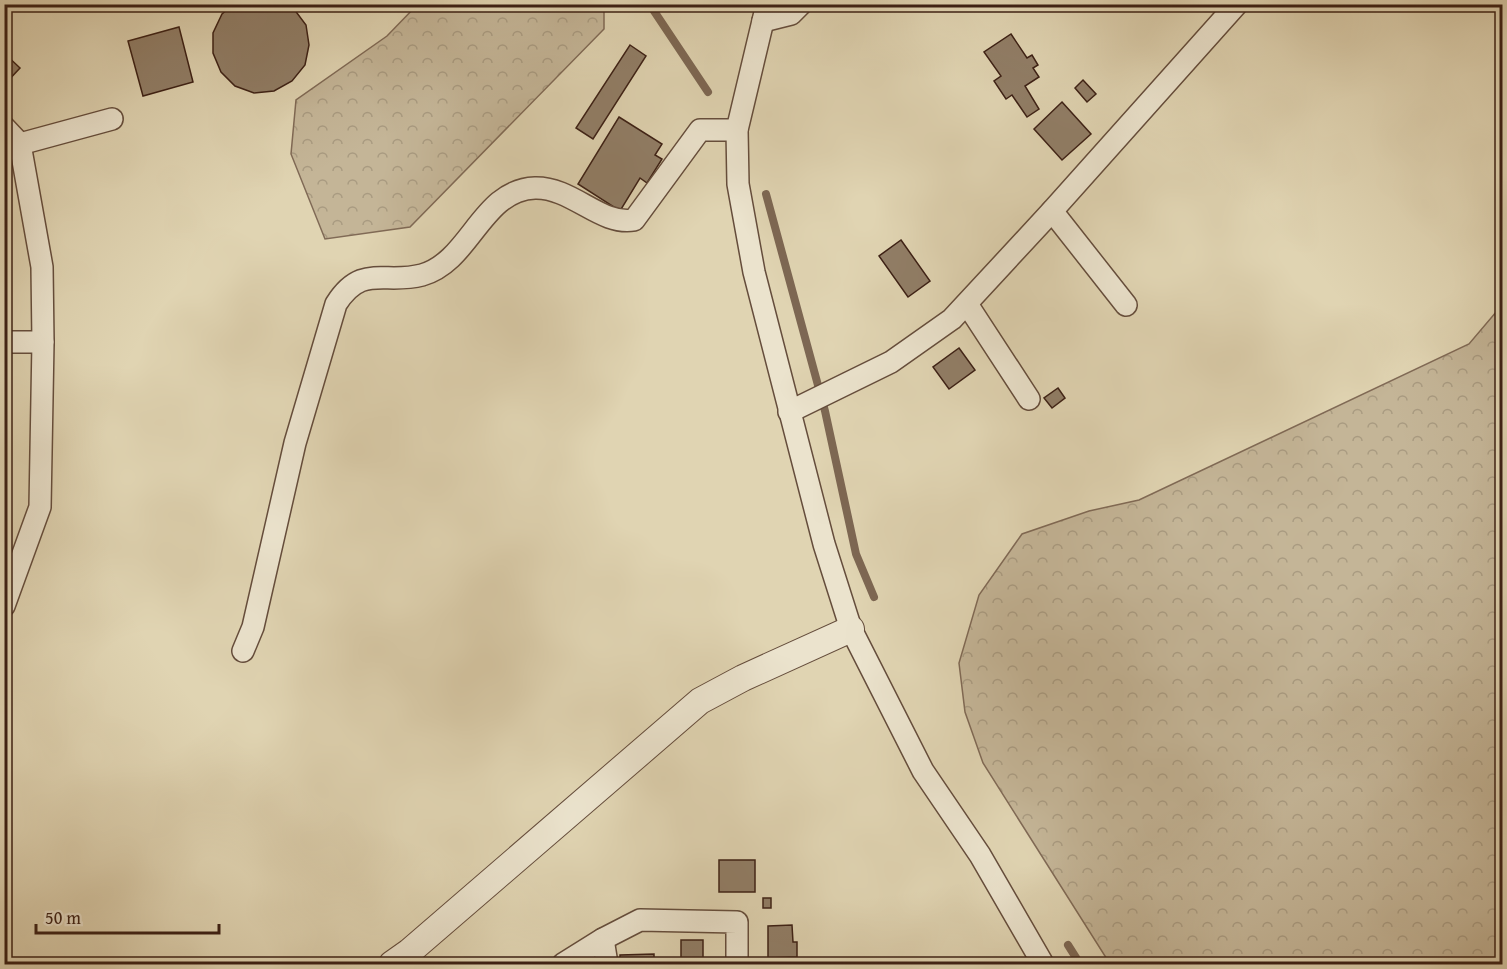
<svg xmlns="http://www.w3.org/2000/svg" width="1507" height="969" viewBox="0 0 1507 969" font-family="'Gentium Book Plus',serif">
<style>
.forest{fill:url(#forest-crowns);stroke:#806a56;stroke-width:1.5}
.lines{fill:none;stroke-linecap:round;stroke-linejoin:round}
.stream{stroke:#7d6753;stroke-width:8}
.building{fill:#917e67;stroke:#3c2015;stroke-width:1.5}
.minor-casing{stroke:#654d3c;stroke-width:24}
.tertiary-casing{stroke:#654d3c;stroke-width:28}
.minor{stroke:#ebe3cd;stroke-width:21}
.tertiary{stroke:#ebe3cd;stroke-width:26}
</style>
<defs>
<pattern id="forest-crowns" width="20" height="18" patternUnits="userSpaceOnUse" patternTransform="scale(1.5)"><rect width="20" height="18" fill="#c4b597"/><path d="M2 6a3 3 0 1 1 6 0M12 15a3 3 0 1 1 6 0" fill="none" stroke="#a99b81"/></pattern>
</defs>
<rect width="100%" height="100%" fill="#e0d4b2"/>
<filter id="stains"><feTurbulence type="fractalNoise" baseFrequency=".00333" numOctaves="4"/><feColorMatrix values="0 0 0 0 .2 0 0 0 0 .09 0 0 0 0 .02 0 0 0 .5 -.17"/></filter>
<radialGradient id="worn" r=".72"><stop offset=".6" stop-color="#630" stop-opacity="0"/><stop offset="1" stop-color="#630" stop-opacity=".3"/></radialGradient>
<g class="forest">
<path d="M 418,4 L 604,5 L 604,29 L 410,227 L 325,239 L 291,154 L 296,100 L 387,36 Z"/>
<path d="M 1502,305 L 1502,964 L 1110,964 L 983,763 L 965,712 L 959,663 L 979,595 L 1022,534 L 1089,511 L 1139,500 L 1469,344 Z"/>
</g>
<g class="lines">
<g class="stream">
<path d="M 654,11 L 708,92"/>
<path d="M 766,194 L 825,411 L 856,554 L 874,597"/>
<path d="M 1068,945 L 1080,964"/>
</g>
</g>
<g class="building">
<path d="M 234,4 L 288,4 L 294,9 L 306,25 L 309,45 L 305,65 L 292,81 L 274,91 L 254,93 L 235,86 L 221,72 L 213,53 L 213,33 L 222,14 Z"/>
<path d="M 179,27 L 193,82 L 143,96 L 128,41 Z"/>
<path d="M 1011,34 L 1027,58 L 1032,55 L 1038,65 L 1033,68 L 1039,77 L 1025,86 L 1039,109 L 1027,117 L 1012,95 L 1006,99 L 994,81 L 1001,76 L 984,52 Z"/>
<path d="M 630,45 L 646,56 L 593,139 L 576,128 Z"/>
<path d="M 4,53 L 20,68 L 4,85 Z"/>
<path d="M 1083,80 L 1096,94 L 1087,102 L 1075,88 Z"/>
<path d="M 1062,102 L 1091,134 L 1062,160 L 1034,129 Z"/>
<path d="M 619,117 L 662,144 L 655,155 L 662,159 L 647,183 L 640,178 L 620,211 L 578,184 Z"/>
<path d="M 901,240 L 930,281 L 908,297 L 879,256 Z"/>
<path d="M 959,348 L 975,370 L 949,389 L 933,367 Z"/>
<path d="M 1058,388 L 1065,398 L 1052,408 L 1044,398 Z"/>
<rect x="719" y="860" width="36" height="32"/>
<rect x="763" y="898" width="8" height="10"/>
<path d="M 792,925 L 793,942 L 797,942 L 797,957 L 768,958 L 768,926 Z"/>
<rect x="681" y="940" width="22" height="24"/>
<path d="M 654,954 L 654,964 L 620,964 L 620,955 Z"/>
</g>
<g class="lines">
<g class="minor-casing">
<g id="minor">
<path d="M 767,4 L 737,130 L 738,184 L 754,272 L 824,544 L 851,629 L 923,771 L 980,855 L 1043,964"/>
<path d="M 763,21 L 791,14 L 801,4"/>
<path d="M 4,127 L 20,144 L 42,267 L 43,342 L 40,507 L 4,606"/>
<path d="M 20,144 L 112,119"/>
<path d="M 1052,211 L 1126,305"/>
<path d="M 967,304 L 1029,399"/>
<path d="M 4,342 L 43,342"/>
<path d="M 789,412 L 891,362 L 952,319 L 1052,211 L 1237,4"/>
<path d="M 243,651 L 253,627 L 295,443 L 336,304 C 362,263 384,285 422,275 C 471,261 481,190 535,188 C 572,187 601,226 634,220 L 700,130 L 737,130"/>
<path d="M 603,939 L 607,964"/>
<path d="M 563,964 L 603,939 L 640,920 L 737,922 L 737,964"/>
</g>
</g>
<g class="tertiary-casing">
<path id="tertiary" d="M 392,964 L 409,952 L 700,701 L 743,678 L 851,629"/>
</g>
<use href="#minor" class="minor"/>
<use href="#tertiary" class="tertiary"/>
</g>
<rect width="1507" height="969" fill="none" stroke="#e0d4b2" stroke-width="24"/>
<rect x="6" y="6" width="1495" height="957" fill="none" stroke="#3c2015" stroke-width="3"/>
<rect x="12" y="12" width="1483" height="945" fill="none" stroke="#3c2015" stroke-width="1.5"/>
<path d="M36 924v9h183v-9" fill="none" stroke="#3c2015" stroke-width="3"/>
<text x="45" y="924" font-size="18" fill="#3c2015" stroke="#ebe3cd" stroke-width="4.5" paint-order="stroke">50 m</text>
<rect width="100%" height="100%" filter="url(#stains)"/>
<rect width="100%" height="100%" fill="url(#worn)"/>
</svg>
